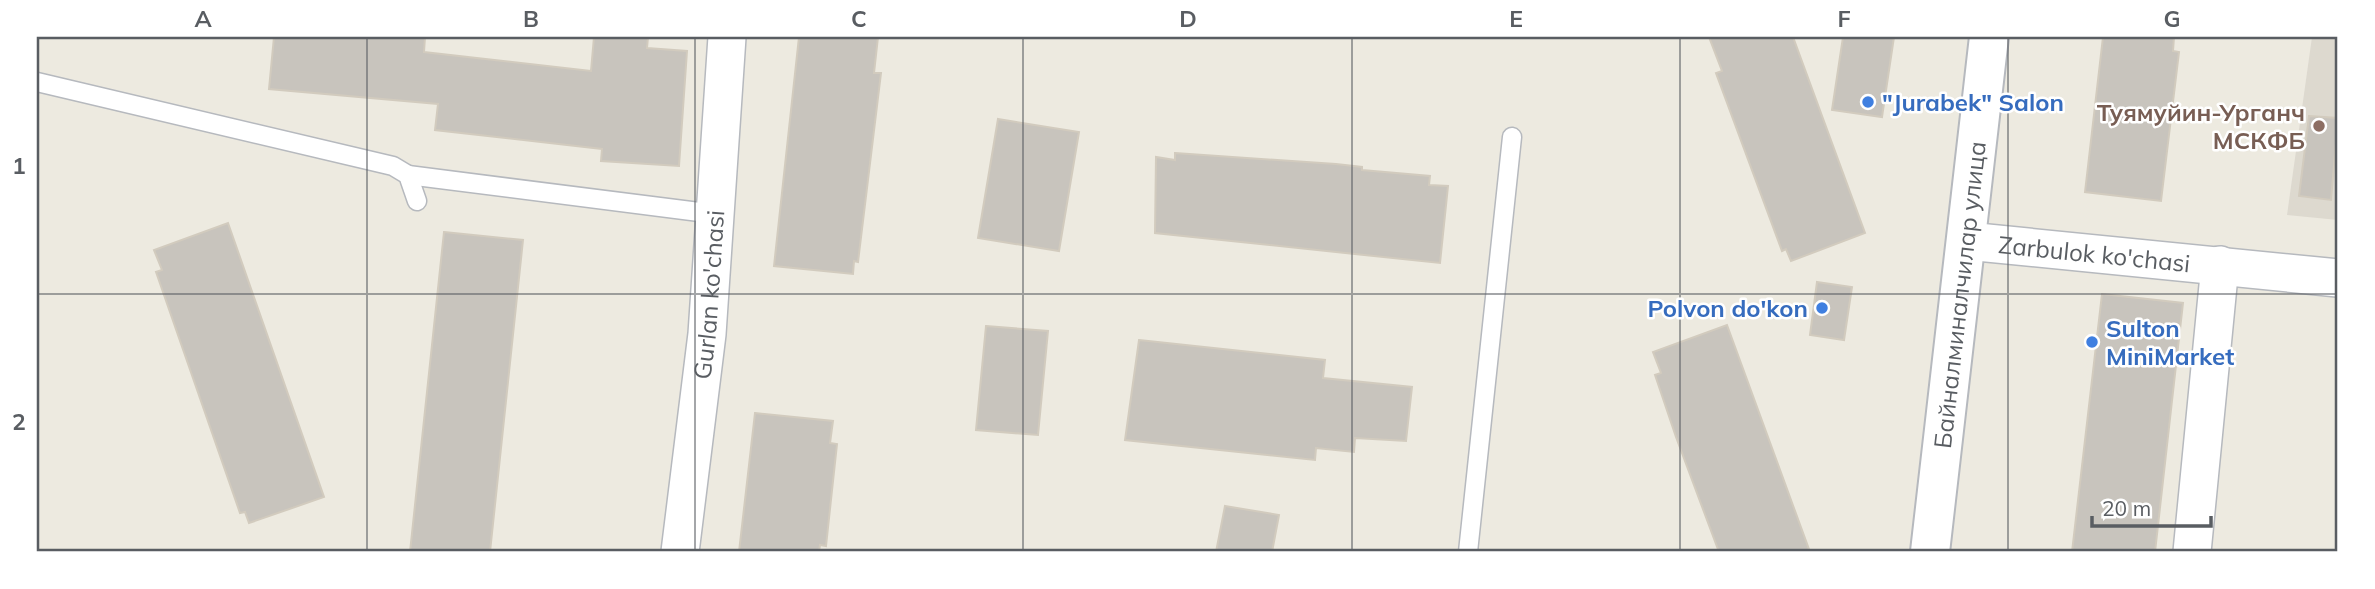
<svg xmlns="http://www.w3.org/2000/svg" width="2375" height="589" viewBox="0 0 2375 589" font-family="Mulish,sans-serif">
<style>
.education{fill:#ddd9cf}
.building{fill:#c8c4bd;stroke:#d2cbbe;stroke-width:2}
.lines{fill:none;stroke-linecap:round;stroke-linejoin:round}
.service-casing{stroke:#b6b9be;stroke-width:21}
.minor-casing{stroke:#b6b9be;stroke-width:40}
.tertiary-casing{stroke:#b6b9be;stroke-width:42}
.service{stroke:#fff;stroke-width:18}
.minor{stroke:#fff;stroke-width:37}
.tertiary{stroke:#fff;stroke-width:38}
.grid{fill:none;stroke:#595d62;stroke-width:2;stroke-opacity:0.55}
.shop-dot{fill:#3f7fe0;stroke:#fff;stroke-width:2.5}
.education-dot{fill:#8d6e63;stroke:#fff;stroke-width:2.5}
.labels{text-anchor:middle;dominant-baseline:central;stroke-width:5;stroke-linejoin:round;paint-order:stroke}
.shop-label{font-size:24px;font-weight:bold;fill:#366cbe;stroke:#fff;text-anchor:start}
.education-label{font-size:24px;font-weight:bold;fill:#785e54;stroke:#fff;text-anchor:end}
.street-label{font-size:24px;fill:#595d62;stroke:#fff}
.neatline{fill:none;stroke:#595d62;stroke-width:2.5}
.grid-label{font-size:23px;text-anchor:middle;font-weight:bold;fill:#595d62}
</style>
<rect width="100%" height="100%" fill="#edeae0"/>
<path class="education" d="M 2312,37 L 2338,37 L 2338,220 L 2287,215 Z"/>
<g class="building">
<path d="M 274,37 L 425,37 L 424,52 L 591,71 L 594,37 L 648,37 L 647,48 L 687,51 L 679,166 L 601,161 L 602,149 L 435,130 L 438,104 L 269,89 Z"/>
<path d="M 799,37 L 878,37 L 874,73 L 881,73 L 858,262 L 854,261 L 853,274 L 774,266 Z"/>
<path d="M 1709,37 L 1793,37 L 1865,233 L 1791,261 L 1786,249 L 1782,251 L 1716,73 L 1722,71 Z"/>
<path d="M 1843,37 L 1894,37 L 1882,117 L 1832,110 Z"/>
<path d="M 2103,37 L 2174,37 L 2173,51 L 2179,52 L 2161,201 L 2085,192 Z"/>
<path d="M 2309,116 L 2338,118 L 2331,200 L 2299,196 Z"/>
<path d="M 998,119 L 1079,132 L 1059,251 L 978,238 Z"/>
<path d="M 1175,153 L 1336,164 L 1362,167 L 1362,170 L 1430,176 L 1429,185 L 1448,186 L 1440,263 L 1155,233 L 1156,157 L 1175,160 Z"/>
<path d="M 228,223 L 324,497 L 249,523 L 245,512 L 240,513 L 156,272 L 162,270 L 154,250 Z"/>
<path d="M 444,232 L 523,240 L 490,552 L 410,552 Z"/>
<path d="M 1817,282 L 1852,287 L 1844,340 L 1810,335 Z"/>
<path d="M 2102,294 L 2183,303 L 2155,552 L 2072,552 Z"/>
<path d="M 1727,325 L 1810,552 L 1719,552 L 1676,437 L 1655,375 L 1661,373 L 1653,352 Z"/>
<path d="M 986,326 L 1048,331 L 1038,435 L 976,430 Z"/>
<path d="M 1139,340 L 1325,360 L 1323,378 L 1412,387 L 1406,441 L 1355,438 L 1354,452 L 1316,448 L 1315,460 L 1125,440 Z"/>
<path d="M 755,413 L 833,421 L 830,443 L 837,444 L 826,546 L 820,545 L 819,552 L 739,552 Z"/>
<path d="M 1225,506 L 1279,515 L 1272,552 L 1216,552 Z"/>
</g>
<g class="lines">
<g class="service-casing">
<g id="service">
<path d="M 37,82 L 393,166 L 408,175 L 417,201"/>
<path d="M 408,175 L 715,214"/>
<path d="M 1468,552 L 1512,137"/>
</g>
</g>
<g class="minor-casing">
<g id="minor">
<path id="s1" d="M 1967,241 L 2338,278"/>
<path id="s2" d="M 680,552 L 707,334 L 727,37"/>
<path d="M 2192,552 L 2220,265"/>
</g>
</g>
<g class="tertiary-casing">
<g id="tertiary">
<path id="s3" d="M 1930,552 L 1989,37"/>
</g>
</g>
<use href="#service" class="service"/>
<use href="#minor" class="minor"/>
<use href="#tertiary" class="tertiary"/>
</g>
<path class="grid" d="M 367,37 L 367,552M 695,37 L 695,552M 1023,37 L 1023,552M 1352,37 L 1352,552M 1680,37 L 1680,552M 2008,37 L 2008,552M 37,294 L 2338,294"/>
<g class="shop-dot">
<circle cx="1868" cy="102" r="7"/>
<circle cx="1822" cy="308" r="7"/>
<circle cx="2092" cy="342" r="7"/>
</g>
<circle class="education-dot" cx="2319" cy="126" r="7"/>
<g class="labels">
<g class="shop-label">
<text x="1882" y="102">"Jurabek" Salon</text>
<text x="1808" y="308" text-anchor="end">Polvon do'kon</text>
<text x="2106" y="328">Sulton<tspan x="2106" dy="28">MiniMarket</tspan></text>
</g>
<g class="education-label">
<text x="2305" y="112">Туямуйин-Урганч<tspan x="2305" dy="28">МСКФБ</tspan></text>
</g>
<g class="street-label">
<text stroke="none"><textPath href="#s1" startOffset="128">Zarbulok ko'chasi</textPath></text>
<text stroke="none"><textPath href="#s2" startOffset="259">Gurlan ko'chasi</textPath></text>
<text stroke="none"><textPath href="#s3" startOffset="259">Байналминалчилар улица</textPath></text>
</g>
</g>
<rect width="2375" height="589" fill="none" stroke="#ffffff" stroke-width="77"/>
<path d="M2092 516v10h119v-10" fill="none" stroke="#595d62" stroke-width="3.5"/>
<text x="2102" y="516" font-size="21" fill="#595d62" stroke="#ffffff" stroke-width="5" paint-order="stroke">20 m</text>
<rect x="38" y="38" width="2298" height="512" class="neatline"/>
<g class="grid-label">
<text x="203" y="27">A</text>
<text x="531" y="27">B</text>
<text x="859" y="27">C</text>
<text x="1188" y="27">D</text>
<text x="1516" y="27">E</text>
<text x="1844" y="27">F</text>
<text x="2172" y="27">G</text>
<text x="19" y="174">1</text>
<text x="19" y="430">2</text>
</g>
</svg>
